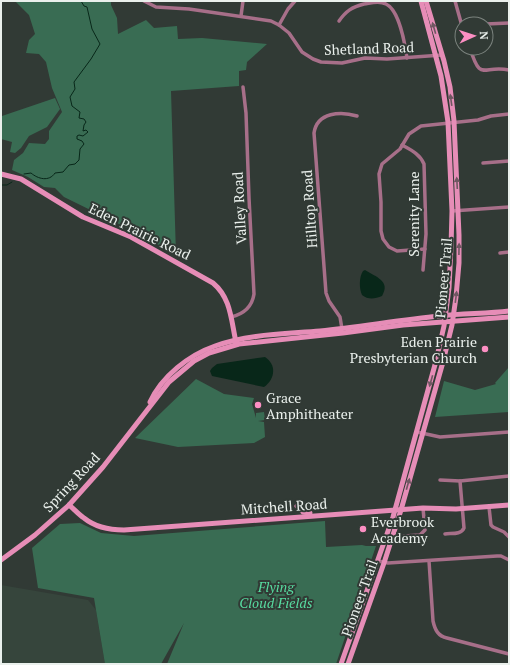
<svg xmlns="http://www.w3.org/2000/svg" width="510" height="665" viewBox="0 0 510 665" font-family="'PT Serif',serif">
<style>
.built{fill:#36453c}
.green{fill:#396c53}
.water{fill:#082719}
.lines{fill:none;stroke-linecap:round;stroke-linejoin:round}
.stream{stroke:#082719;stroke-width:1}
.street{stroke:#a76f89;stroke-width:3.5}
.secondary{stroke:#e68db7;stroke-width:5}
.oneway{fill:#705762}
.poi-dot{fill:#fc8fc3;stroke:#313a35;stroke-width:1.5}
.labels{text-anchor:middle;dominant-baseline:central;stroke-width:4;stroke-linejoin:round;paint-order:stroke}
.street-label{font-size:14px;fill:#eaf0ec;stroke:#313a35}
.poi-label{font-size:14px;fill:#eaf0ec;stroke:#313a35;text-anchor:start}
.park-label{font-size:14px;font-style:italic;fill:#57dba0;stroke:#313a35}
</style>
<rect width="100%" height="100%" fill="#313a35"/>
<path class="built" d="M 1,585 L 88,600 L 96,610 L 105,664 L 1,664 Z"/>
<g class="green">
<path d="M 15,1 L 111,1 L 111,5 L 117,18 L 118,34 L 146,20 L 154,28 L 177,26 L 178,39 L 202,38 L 267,44 L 247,62 L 246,70 L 239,71 L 239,86 L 171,91 L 176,255 L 121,225 L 64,197 L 55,188 L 44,187 L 28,177 L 12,170 L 14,160 L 23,153 L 29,143 L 45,144 L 49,139 L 49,131 L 62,112 L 52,88 L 46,62 L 39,54 L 26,53 L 29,40 L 35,34 L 29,15 Z"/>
<path d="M 55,98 L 60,109 L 47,127 L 29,136 L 21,148 L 15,153 L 10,152 L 12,142 L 1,139 L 1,118 L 2,116 Z"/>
<path d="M 509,367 L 509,412 L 435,417 L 444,381 L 475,390 L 496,384 L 495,383 Z"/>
<path d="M 196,379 L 224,394 L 254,398 L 252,404 L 256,418 L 256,413 L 264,412 L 265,420 L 258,421 L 264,422 L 265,437 L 254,443 L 178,447 L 135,438 Z"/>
<path d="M 325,521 L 326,547 L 362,545 L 366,546 L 376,546 L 336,664 L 167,664 L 184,623 L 161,664 L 105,664 L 94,598 L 38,588 L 32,548 L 60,524 L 80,523 L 101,533 L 134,536 Z"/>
</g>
<g class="water">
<path d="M 365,270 C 376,277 391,281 382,296 C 375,299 368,300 362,295 C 359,288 359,277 363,271 Z"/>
<path d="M 265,357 C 277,365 275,379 264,387 L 212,376 L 210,371 L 212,368 L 217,364 Z"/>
</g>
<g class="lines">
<g class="stream">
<path d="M 24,174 L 31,173 C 38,179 49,182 55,173 L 63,172 L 69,165 L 75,164 L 79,160 L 80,149 L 84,144 L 82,141 L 77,139 L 77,136 L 79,135 L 83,136 L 88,132 L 86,130 L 83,131 L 84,125 L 86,122 L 84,119 L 79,118 L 80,112 L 72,106 L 70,97 L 75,89 L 74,82 L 91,59 L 100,44 L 92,29 L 87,7 L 84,6 L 81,1"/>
<path d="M 1,185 L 7,185 L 12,182"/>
</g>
<g class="street">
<path d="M 144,1 L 156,7 L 189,9 L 271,21 L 279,25 L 289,33 L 302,52 L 313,59 L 321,62 L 342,63 L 365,58 L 387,59 L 442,55"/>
<path d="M 455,1 L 462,26"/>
<path d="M 241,16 L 243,1"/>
<path d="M 339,21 C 346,11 352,7 364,4 C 371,3 379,0 386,4 C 399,10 405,44 407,58"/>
<path d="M 486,24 L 509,23"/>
<path d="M 279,25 L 288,9 L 295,1"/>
<path d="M 470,48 C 481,84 483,64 509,70"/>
<path d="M 402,145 C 411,150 420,154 424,164 L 426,234 L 423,270"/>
<path d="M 483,163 L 509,161"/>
<path d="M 452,211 L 509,207"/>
<path d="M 425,249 L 397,251 L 389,247 L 383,239 L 381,231 L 381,202 L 379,174 L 382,164 L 400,149 L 409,134 L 421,126 L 478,120 L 491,116 L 509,114"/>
<path d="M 500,253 L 509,252"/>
<path d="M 231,317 C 244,314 252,307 254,294 L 249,198 L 246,113 L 243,87"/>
<path d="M 342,329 L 340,317 L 329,301 L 326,293 L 314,133 C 317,112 341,111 357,116"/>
<path d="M 417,432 L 440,437 L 509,432"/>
<path d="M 440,480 L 460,481 L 509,476"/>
<path d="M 489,507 L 491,525 L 493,527 L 504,532 L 509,537"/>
<path d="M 445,534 C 451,533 461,535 464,528 L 460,481"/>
<path d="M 404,536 L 420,535 L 425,530 L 423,508"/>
<path d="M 378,561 L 388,563 L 497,556 L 501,556 L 509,560"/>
<path d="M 429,561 L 433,621 C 435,630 438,636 447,638 L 509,654"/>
</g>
<g class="secondary">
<path d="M 1,174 L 21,179 L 83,217 L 131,237 L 213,283 C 231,298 231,320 236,342"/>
<path d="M 150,402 C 162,376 189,355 215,346 C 248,334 285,334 320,331 C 360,327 399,320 440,316 C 463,313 486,314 509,311"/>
<path d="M 69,505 C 74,509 78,514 84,518 C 95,527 110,530 124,530 L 423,508 L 456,509 L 509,505"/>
<path d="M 297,506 L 303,512 L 310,513"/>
<path d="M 1,560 L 35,535 L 69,505 L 103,467 L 169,382 L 194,361 L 209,353 L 239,344 L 343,333 L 403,325 L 509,317"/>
<path d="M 341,664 L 393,517 L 436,361 L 444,326 L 449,288 L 451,247 L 452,211 L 448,122 L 441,76 L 421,1"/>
<path d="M 348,664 L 384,563 L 401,510 L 443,362 L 452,325 L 456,297 L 459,263 L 459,235 L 454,121 L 450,87 L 444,61 L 426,1"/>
</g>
</g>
<defs><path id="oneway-solid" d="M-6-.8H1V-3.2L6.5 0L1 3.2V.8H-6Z"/></defs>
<g class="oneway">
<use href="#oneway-solid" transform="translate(434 28) rotate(-106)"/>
<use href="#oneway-solid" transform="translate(451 100) rotate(-98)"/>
<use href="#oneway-solid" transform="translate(457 183) rotate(-93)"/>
<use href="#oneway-solid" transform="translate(459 249) rotate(-89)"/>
<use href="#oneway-solid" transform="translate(456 297) rotate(-83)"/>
<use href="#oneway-solid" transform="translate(431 381) rotate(106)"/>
<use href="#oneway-solid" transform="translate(408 484) rotate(-74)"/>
</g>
<g class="poi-dot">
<circle cx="485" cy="349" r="4"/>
<circle cx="258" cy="405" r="4"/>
<circle cx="363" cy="529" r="4"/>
</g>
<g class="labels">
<g class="street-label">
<text transform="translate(369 48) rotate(-2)">Shetland Road</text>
<text transform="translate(239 208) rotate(-93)">Valley Road</text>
<text transform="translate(309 209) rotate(-94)">Hilltop Road</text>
<text transform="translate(413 214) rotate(-90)">Serenity Lane</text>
<text transform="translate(140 231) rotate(26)">Eden Prairie Road</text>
<text transform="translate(443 278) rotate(-85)">Pioneer Trail</text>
<text transform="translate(71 482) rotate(-47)">Spring Road</text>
<text transform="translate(284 506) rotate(-4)">Mitchell Road</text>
<text transform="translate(359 598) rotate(-70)">Pioneer Trail</text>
</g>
<g class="poi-label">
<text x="477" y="341" text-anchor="end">Eden Prairie<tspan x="477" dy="16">Presbyterian Church</tspan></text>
<text x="266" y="397">Grace<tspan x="266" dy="16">Amphitheater</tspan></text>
<text x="371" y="521">Everbrook<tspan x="371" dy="16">Academy</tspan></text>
</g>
<g class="park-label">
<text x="276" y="586">Flying<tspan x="276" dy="16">Cloud Fields</tspan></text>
</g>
</g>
<rect width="510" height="665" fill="none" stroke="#eaf0ec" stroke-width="4"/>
<g transform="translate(474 36) rotate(87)"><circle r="19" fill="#313a35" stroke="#7b837e"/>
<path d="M0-3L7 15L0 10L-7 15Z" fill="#fc8fc3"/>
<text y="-6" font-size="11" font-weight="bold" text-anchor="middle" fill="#eaf0ec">N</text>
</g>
</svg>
